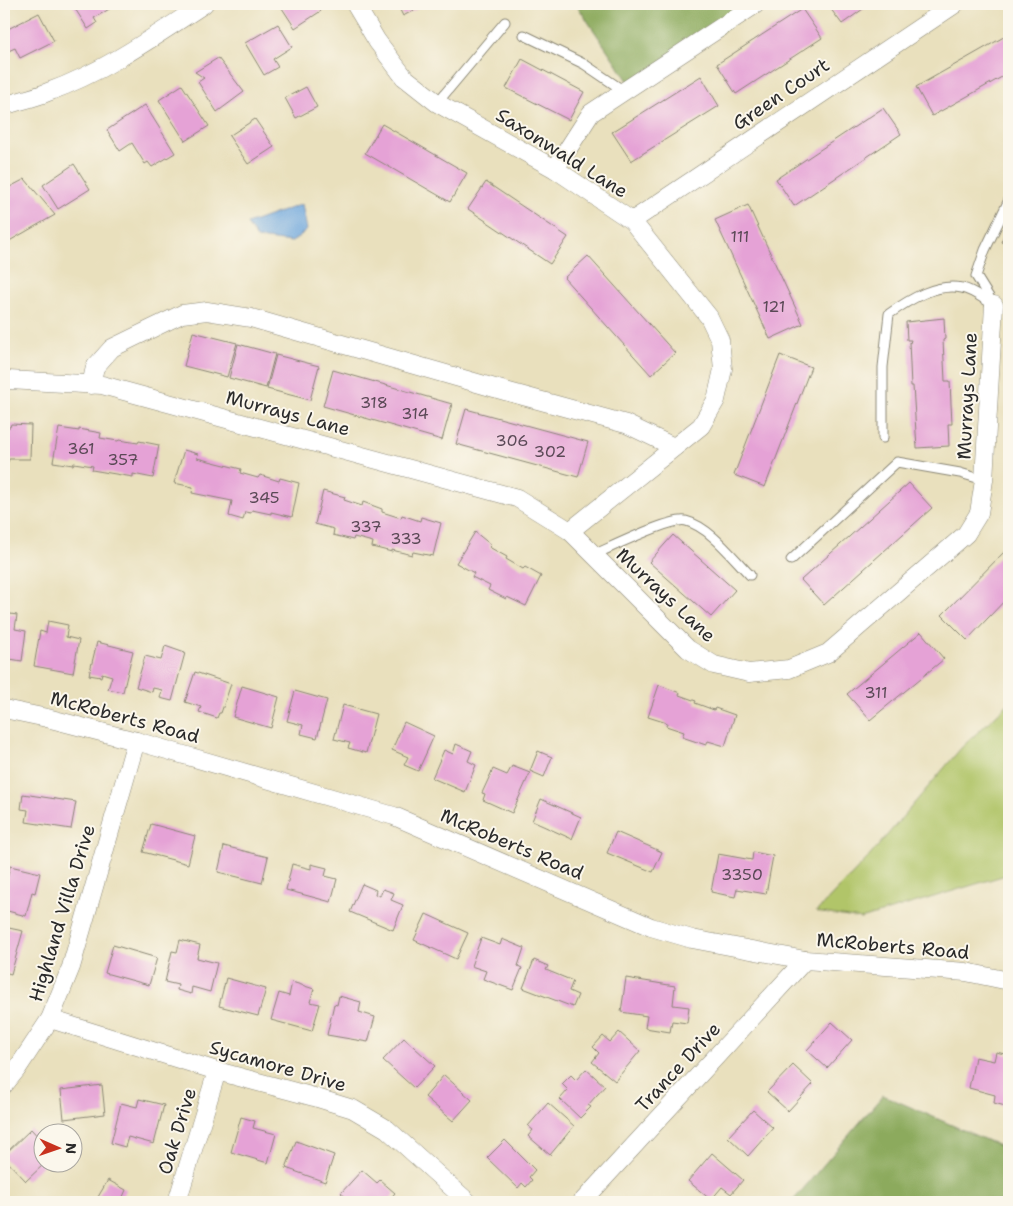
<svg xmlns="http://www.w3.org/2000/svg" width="1013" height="1206" viewBox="0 0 1013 1206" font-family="'Shantell Sans',sans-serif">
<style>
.green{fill:#b1c569;stroke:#6e784a}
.forest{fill:#8caa5d;stroke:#5c6a44}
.water{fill:#6da6dc;stroke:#4c6884}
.building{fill:#e5a2d6}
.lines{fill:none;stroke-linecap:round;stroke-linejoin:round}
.service-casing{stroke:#8a8674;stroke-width:11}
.minor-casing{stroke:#8a8674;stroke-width:19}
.service{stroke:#fff;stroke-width:9}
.minor{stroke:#fff;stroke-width:18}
.labels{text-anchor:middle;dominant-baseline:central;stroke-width:4;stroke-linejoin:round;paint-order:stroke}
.number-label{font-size:16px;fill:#5a4956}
.street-label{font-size:19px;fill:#2b2b2b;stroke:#fbf7ec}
</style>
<rect width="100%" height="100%" fill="#fbf7ec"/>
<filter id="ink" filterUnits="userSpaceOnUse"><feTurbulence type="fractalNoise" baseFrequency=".02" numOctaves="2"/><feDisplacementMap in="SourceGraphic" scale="10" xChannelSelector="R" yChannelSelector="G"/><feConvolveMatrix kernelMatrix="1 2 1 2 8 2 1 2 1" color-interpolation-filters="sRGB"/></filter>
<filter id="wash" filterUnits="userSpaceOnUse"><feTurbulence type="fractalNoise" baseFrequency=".0096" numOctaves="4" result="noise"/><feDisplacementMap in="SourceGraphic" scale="20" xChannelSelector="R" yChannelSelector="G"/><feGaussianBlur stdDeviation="1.12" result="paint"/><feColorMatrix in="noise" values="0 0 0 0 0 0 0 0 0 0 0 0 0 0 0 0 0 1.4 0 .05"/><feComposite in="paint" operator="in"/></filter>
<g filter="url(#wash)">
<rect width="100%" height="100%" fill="#e9e0bd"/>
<path class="green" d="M 1009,703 L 1009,874 L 861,919 L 816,912 L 867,859 L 962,747 Z"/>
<g class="forest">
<path d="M 576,4 L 760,4 L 637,94 Z"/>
<path d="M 883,1095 L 1009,1150 L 1009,1202 L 792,1202 Z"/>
</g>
<path class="water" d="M 302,204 L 307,230 L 292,242 L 257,238 L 247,224 Z"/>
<g id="blocks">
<g class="building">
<path d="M 72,4 L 108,4 L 111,8 L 94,18 L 97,23 L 88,29 Z"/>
<path d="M 282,4 L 317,4 L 321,11 L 295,28 L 280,5 Z"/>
<path d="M 397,4 L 426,4 L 403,16 Z"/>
<path d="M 827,4 L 870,4 L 842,24 Z"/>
<path d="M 802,9 L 822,38 L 736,94 L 717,64 Z"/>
<path d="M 39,13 L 54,41 L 20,58 L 15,48 L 4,53 L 4,26 L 6,30 Z"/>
<path d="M 278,24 L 292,47 L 273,59 L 278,67 L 264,75 L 245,43 Z"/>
<path d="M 1009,34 L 1009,73 L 932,116 L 916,87 Z"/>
<path d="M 218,58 L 244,92 L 217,112 L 198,82 L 204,78 L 195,72 Z"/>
<path d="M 522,59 L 584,92 L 569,120 L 506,88 Z"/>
<path d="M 701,76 L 719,106 L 631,161 L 612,132 Z"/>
<path d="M 182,85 L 209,126 L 185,141 L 159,100 Z"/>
<path d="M 306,87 L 317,107 L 296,118 L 285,98 Z"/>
<path d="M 145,105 L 175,153 L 152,167 L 148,162 L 145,164 L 132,143 L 120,151 L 107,130 Z"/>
<path d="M 883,108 L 901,134 L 794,206 L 776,179 Z"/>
<path d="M 255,119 L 274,147 L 248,164 L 229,136 Z"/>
<path d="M 382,124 L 467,173 L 450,202 L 365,153 Z"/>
<path d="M 74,164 L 90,189 L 58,209 L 43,185 Z"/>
<path d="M 25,179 L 55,215 L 4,244 L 4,212 L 9,209 L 4,200 L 4,194 L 5,193 L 4,190 Z"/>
<path d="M 486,182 L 568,237 L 550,264 L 468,209 Z"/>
<path d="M 748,205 L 803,324 L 770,339 L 715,220 Z"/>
<path d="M 1009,224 L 1009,246 L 1001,242 Z"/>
<path d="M 588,256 L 675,353 L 651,375 L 564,278 Z"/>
<path d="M 944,318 L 945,339 L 943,340 L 945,381 L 950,381 L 951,404 L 952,424 L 948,424 L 949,446 L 917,448 L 913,386 L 911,386 L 909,342 L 910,343 L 911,340 L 907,340 L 906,322 Z"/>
<path d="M 193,332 L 237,343 L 227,377 L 184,366 Z"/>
<path d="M 238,344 L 275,354 L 266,388 L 229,378 Z"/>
<path d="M 276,355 L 319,366 L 310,400 L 267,389 Z"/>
<path d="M 780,355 L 811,367 L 765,487 L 734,475 Z"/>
<path d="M 333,370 L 452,404 L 442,440 L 323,406 Z"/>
<path d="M 466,409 L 588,442 L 578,477 L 456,444 Z"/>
<path d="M 11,424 L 31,425 L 30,459 L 9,459 L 8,462 L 4,462 L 4,427 L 10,427 Z"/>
<path d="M 59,428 L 79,431 L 79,429 L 101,433 L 100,438 L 118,441 L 119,440 L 138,443 L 139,441 L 159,445 L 153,478 L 133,474 L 133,477 L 92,470 L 93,466 L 74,463 L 73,465 L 53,462 Z"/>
<path d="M 184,450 L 198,454 L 197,458 L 241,469 L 240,473 L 258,478 L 260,475 L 279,481 L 280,478 L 299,483 L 292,517 L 271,512 L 271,514 L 252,510 L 251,513 L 245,512 L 243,520 L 229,516 L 232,501 L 192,493 L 193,487 L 174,483 Z"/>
<path d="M 909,483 L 932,508 L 824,605 L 801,580 Z"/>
<path d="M 323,491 L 345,497 L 344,500 L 362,506 L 363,502 L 382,509 L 382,512 L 401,518 L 402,515 L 420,521 L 421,517 L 441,523 L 433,556 L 413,552 L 412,555 L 392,550 L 392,552 L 372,547 L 373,542 L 354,537 L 353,540 L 333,535 L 334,529 L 315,524 Z"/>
<path d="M 475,532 L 491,545 L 489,547 L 507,557 L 506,559 L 523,569 L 525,567 L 541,576 L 526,606 L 507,597 L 506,599 L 488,590 L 490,586 L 472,577 L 474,573 L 456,563 Z"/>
<path d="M 673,535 L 735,590 L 711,617 L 649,562 Z"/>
<path d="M 1009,547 L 1009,596 L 967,640 L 942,615 Z"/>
<path d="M 4,613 L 17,615 L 15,629 L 26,631 L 22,661 L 4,658 Z"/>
<path d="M 48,621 L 68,625 L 66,637 L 79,640 L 73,673 L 34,666 L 40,631 L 46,633 Z"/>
<path d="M 921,632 L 944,659 L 870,720 L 847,694 Z"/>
<path d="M 97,642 L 133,651 L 123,692 L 108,689 L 112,676 L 102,673 L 101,677 L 89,675 Z"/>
<path d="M 165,646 L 185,653 L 172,701 L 160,698 L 162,690 L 153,688 L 152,692 L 136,687 L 145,656 L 161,660 Z"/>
<path d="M 195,672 L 231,684 L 221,713 L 219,713 L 217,718 L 199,712 L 201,707 L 185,702 Z"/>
<path d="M 659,685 L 680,693 L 679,695 L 696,701 L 695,703 L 714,710 L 715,708 L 735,715 L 725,746 L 708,741 L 706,745 L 682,737 L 684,732 L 666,726 L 667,723 L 648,717 Z"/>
<path d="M 242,686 L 279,697 L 271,728 L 233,717 Z"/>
<path d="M 295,691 L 327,700 L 317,738 L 301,734 L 303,725 L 287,721 Z"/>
<path d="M 343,705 L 376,714 L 366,753 L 348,748 L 350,743 L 334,739 Z"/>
<path d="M 404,722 L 434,736 L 418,771 L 404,765 L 408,757 L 392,750 Z"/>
<path d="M 456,744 L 472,751 L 468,761 L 476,765 L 465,792 L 432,778 L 444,750 L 453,754 Z"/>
<path d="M 538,751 L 552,757 L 544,777 L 530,771 Z"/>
<path d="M 512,766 L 530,773 L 512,813 L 483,800 L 485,794 L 482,793 L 493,769 L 507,775 Z"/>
<path d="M 23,794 L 76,802 L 71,829 L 26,822 L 28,810 L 21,809 Z"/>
<path d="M 541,799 L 581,817 L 572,839 L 532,821 Z"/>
<path d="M 151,824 L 195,836 L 188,864 L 143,852 Z"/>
<path d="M 616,832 L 662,852 L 653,872 L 607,853 Z"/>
<path d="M 224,846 L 268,857 L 262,883 L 218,872 Z"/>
<path d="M 753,852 L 773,856 L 766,894 L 737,889 L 735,897 L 711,892 L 718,854 L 752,860 Z"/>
<path d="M 292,864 L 311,869 L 311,864 L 327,868 L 325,876 L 337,879 L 331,902 L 286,890 Z"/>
<path d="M 10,866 L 40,873 L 35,893 L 32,892 L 26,916 L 4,910 L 4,883 L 6,883 Z"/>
<path d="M 362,884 L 376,890 L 375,894 L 380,896 L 383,889 L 394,893 L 391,900 L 403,905 L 393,930 L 350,912 Z"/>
<path d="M 426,914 L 468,933 L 456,959 L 414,940 Z"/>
<path d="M 4,927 L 23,931 L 11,974 L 4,972 Z"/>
<path d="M 481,938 L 500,945 L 502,939 L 524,948 L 518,966 L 522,968 L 513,990 L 483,979 L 486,971 L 471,966 Z"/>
<path d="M 180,940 L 200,945 L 197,958 L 217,963 L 210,992 L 192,987 L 191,994 L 177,990 L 178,985 L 165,982 L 172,951 L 177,952 Z"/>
<path d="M 113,945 L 157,958 L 149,985 L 105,973 Z"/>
<path d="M 534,960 L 548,966 L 546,970 L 573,981 L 569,991 L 578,995 L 573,1007 L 523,988 Z"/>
<path d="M 226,978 L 266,989 L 258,1016 L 219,1006 Z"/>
<path d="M 626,978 L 675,986 L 673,1005 L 689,1007 L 687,1023 L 672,1021 L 670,1032 L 645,1028 L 647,1016 L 621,1012 Z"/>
<path d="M 292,982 L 314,989 L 310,1002 L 320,1004 L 312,1031 L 271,1020 L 279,993 L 289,996 Z"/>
<path d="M 339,996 L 361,1002 L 359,1012 L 375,1017 L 368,1042 L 327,1035 L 334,1004 L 337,1005 Z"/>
<path d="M 832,1022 L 852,1040 L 827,1068 L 807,1050 Z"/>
<path d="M 619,1032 L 640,1051 L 615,1081 L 592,1062 L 599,1053 L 593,1047 L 603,1036 L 610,1042 Z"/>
<path d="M 404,1038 L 435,1066 L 414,1088 L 383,1060 Z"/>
<path d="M 996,1052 L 1009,1055 L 1009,1107 L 994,1103 L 995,1095 L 969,1088 L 975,1057 L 994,1061 Z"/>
<path d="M 793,1065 L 813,1084 L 788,1111 L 767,1092 Z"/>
<path d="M 586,1069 L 605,1086 L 588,1105 L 591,1107 L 580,1118 L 560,1099 L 568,1090 L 562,1084 L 571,1075 L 576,1080 Z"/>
<path d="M 444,1075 L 472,1100 L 453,1121 L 425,1097 Z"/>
<path d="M 102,1085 L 105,1114 L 64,1119 L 61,1090 Z"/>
<path d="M 139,1099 L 164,1105 L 154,1144 L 128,1137 L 125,1147 L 111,1143 L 121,1103 L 137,1107 Z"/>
<path d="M 548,1103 L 574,1126 L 550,1155 L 528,1136 L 533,1130 L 528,1126 Z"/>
<path d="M 753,1110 L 773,1128 L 748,1156 L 728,1137 Z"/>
<path d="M 241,1117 L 255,1121 L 253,1128 L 276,1134 L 268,1163 L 231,1152 Z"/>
<path d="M 31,1129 L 42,1141 L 42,1164 L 44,1164 L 26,1181 L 4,1158 L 4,1155 Z"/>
<path d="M 505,1140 L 535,1170 L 529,1177 L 532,1180 L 526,1187 L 522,1183 L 518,1188 L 487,1158 Z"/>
<path d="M 296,1141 L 334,1155 L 325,1182 L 286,1168 Z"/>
<path d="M 712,1153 L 743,1180 L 731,1194 L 722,1187 L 711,1200 L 688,1181 Z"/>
<path d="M 362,1170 L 377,1183 L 380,1180 L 395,1193 L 387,1202 L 351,1202 L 341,1193 Z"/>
<path d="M 108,1180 L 126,1190 L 122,1199 L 130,1202 L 95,1202 Z"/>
</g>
</g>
</g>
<g filter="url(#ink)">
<use href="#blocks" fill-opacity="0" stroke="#8a8674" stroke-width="1"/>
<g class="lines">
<g class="service-casing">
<g id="service">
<path d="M 524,35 L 584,64 L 624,91"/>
<path d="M 437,103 L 505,22"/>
<path d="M 994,305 L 976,276 L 985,250 L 1009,200"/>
<path d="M 883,438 L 883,367 L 889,314 C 910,299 936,283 962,288 C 973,290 985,300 994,305"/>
<path d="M 593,555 C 610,548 672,517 686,521 C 710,527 733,558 750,575"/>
<path d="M 791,560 L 897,462 L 960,473 L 984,480"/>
</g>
</g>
<g class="minor-casing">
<g id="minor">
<path d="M 355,4 L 377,41 L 404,77 L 437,103 L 555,169 L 632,221 L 709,317 L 720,340 L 723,369 L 716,400 L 701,426 L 570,531"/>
<path d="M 4,106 C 18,101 34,98 48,92 C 104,72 155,36 204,4"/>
<path d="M 555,169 L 591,113 L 756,4"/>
<path d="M 632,221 L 955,4"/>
<path d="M 8,380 L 102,385 L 517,498 L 570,531 L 688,649 L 714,665 L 749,673 L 789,669 L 828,653 L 966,534 L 979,513 L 984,480 L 994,305"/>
<path d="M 91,385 L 95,367 L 112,348 L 182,314 L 207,311 L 251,318 L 505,391 L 626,424 L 674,447"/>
<path d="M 4,709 L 47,718 L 136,741 L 394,816 L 651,927 L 692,939 L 805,960 L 966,972 L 1009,981"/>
<path d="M 50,1019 L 217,1071 L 314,1097 L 353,1109 L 387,1129 L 468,1202"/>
<path d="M 4,1085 L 17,1069 L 50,1019 L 71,967 L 136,741"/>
<path d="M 177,1202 L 217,1071"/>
<path d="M 582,1202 L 805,960"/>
</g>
</g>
<use href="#service" class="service"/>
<use href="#minor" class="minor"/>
</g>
</g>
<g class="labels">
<g class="number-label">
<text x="740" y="236">111</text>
<text x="774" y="306">121</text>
<text x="374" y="402">318</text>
<text x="415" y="413">314</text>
<text x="512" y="440">306</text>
<text x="81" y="448">361</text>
<text x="550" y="451">302</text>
<text x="123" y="459">357</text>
<text x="264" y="497">345</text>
<text x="366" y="526">337</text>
<text x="406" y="538">333</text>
<text x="876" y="692">311</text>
<text x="742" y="874">3350</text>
</g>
<g class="street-label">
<text transform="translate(781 94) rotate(-34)">Green Court</text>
<text transform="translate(562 153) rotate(32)">Saxonwald Lane</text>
<text transform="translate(967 396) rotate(-87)">Murrays Lane</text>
<text transform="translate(288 413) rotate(15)">Murrays Lane</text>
<text transform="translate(666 595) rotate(43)">Murrays Lane</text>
<text transform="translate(125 717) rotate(15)">McRoberts Road</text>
<text transform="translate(512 844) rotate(23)">McRoberts Road</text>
<text transform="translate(62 913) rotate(-73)">Highland Villa Drive</text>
<text transform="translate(893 946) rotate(5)">McRoberts Road</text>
<text transform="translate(278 1066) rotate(16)">Sycamore Drive</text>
<text transform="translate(678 1067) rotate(-47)">Trance Drive</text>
<text transform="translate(177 1131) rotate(-73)">Oak Drive</text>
</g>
</g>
<rect width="1013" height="1206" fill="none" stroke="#fbf7ec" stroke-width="20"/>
<g transform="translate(58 1148) rotate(92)"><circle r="24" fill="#fbf7ec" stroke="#a8a59f"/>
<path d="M0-4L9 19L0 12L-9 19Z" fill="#c8321e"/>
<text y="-8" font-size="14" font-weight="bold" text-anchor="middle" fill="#2b2b2b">N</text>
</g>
</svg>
